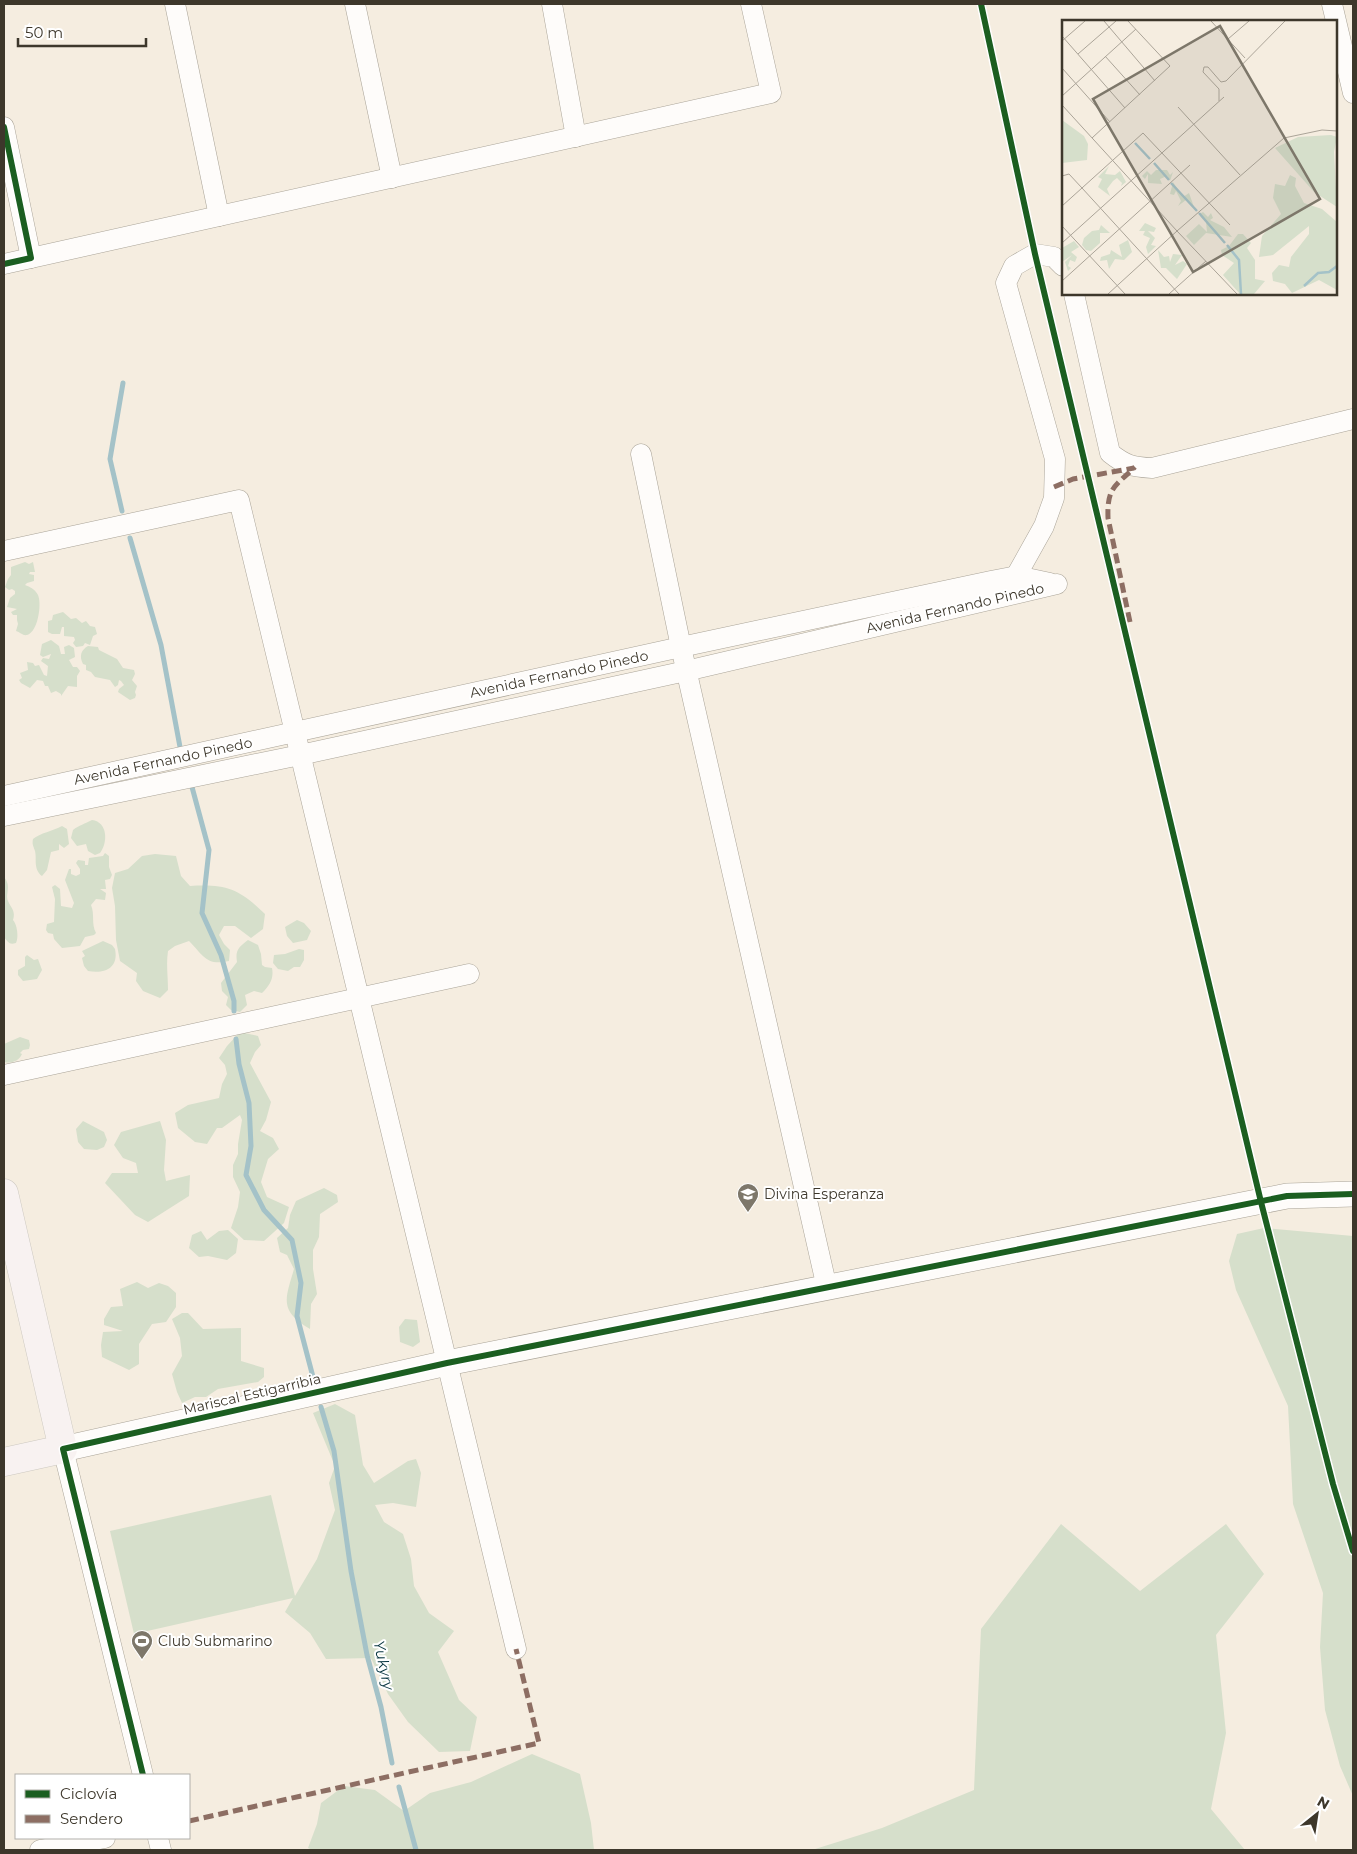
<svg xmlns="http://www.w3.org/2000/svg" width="1357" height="1854" viewBox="0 0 1357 1854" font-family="Montserrat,sans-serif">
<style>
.green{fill:#d6dfcb}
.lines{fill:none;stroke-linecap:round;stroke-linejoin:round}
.stream{stroke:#a4c2c8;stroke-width:5}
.minor-casing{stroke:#aaa498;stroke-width:21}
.tertiary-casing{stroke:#aaa498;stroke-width:26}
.primary-casing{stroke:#cdc9c1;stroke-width:29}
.minor{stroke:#fefcfa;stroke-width:20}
.tertiary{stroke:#fefcfa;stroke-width:25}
.primary{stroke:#f8f2f1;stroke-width:28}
.quiet{stroke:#8d6e63;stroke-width:5;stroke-dasharray:10 5;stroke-linecap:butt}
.cycleway-casing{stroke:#fff;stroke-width:9}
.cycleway{stroke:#1b5e20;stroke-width:6}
.labels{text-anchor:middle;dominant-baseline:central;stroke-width:4;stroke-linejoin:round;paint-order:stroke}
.street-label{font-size:14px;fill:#3d372b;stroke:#fff}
.poi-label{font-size:14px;fill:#3d372b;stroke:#fff;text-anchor:start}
.water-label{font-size:15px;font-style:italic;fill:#03313c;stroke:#fff}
.inset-river{fill:none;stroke:#a4c2c8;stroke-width:2.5}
.inset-road{fill:none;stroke:#aba498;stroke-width:1}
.view{fill:#7d776a;fill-opacity:0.15;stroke:#7d776a;stroke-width:2.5}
.inset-edge{fill:none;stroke:#3d372b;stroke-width:2.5}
</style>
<rect width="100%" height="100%" fill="#f5ede0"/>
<g class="green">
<path d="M 25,562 L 29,564 L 33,562 L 35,572 L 30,572 L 29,574 L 34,575 L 34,581 L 27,583 L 25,585 C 30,587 35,589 38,595 C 42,604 38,632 27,635 C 23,636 20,632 16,631 L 18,624 L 17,620 L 17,615 L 13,615 L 11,612 L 17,609 L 7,607 L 10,598 L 15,594 L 15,591 L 12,589 L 9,590 L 5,587 L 8,579 L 11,575 L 11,567 Z"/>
<path d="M 63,612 L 71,619 L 76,618 L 82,623 L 86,621 L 90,626 L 95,627 L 97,634 L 93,636 L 90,645 L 85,643 L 83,646 L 76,647 L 73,643 L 75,640 L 74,637 L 64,636 L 64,627 L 62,627 L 60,634 L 52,634 L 48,632 L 48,621 L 52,620 L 53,615 Z"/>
<path d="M 51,640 L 59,646 L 61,654 L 65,654 L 64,647 L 69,645 L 74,648 L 75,657 L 69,660 L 73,667 L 77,667 L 80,671 L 77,676 L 77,687 L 68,686 L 61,696 L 61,694 L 56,691 L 51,693 L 48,686 L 45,686 L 43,681 L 37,680 L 30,688 L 21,683 L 19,680 L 22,678 L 20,673 L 28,670 L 27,662 L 33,663 L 35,666 L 39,665 L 44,675 L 47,676 L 48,666 L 41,661 L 43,658 L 49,659 L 51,654 L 43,657 L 40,655 L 42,644 Z"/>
<path d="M 88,646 L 98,647 L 99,650 L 117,659 L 123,668 L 134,670 L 135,674 L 132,680 L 137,686 L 135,692 L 136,695 L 135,698 L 130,700 L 118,692 L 119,689 L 124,685 L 121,681 L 119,680 L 118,685 L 115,687 L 110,680 L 95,677 L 91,672 L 86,670 L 86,665 L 83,664 C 79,656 81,650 88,646 Z"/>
<path d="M 92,820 C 108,822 108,843 100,853 L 95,855 L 88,851 L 86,844 L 77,846 L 71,838 L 73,830 C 79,825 85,824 92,820 Z"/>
<path d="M 62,826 L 67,829 L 69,844 L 64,848 L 59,844 L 59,850 L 51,852 L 47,870 L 42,876 C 33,869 37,859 35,851 C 33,845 32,844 33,839 C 40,833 53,831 62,826 Z"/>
<path d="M 105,853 L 109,856 L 109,867 L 112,875 L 110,879 L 105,880 L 106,889 L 100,889 L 106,893 L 105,900 L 96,899 L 91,905 C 95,914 91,924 96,933 L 94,935 L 85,937 L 80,946 L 62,948 L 54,939 L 53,934 L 48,933 L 46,930 L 47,924 L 54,922 L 55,899 L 52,887 L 55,885 L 60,889 L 61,906 L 72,908 L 74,903 L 65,880 L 69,869 L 71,869 L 71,874 L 76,876 L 80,874 L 80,869 L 76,863 L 78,860 L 85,861 L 85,865 L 88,865 L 89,858 L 103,856 Z"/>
<path d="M 155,854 L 176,856 L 181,876 L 190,886 C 227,884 239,889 265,914 L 263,929 L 251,938 L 235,926 L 224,926 L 219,935 L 224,944 L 230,950 L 229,961 C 206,966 204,956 189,941 L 175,946 L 168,951 C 166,964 168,976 168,990 L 160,998 L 143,991 L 136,981 L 137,973 L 120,961 L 116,940 L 115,906 L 112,888 L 115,873 L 128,869 L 142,856 Z"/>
<path d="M 4,877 C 12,887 5,893 8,901 C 11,908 16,911 13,920 C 17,924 19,937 16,943 C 9,945 8,942 4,937 Z"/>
<path d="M 297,920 L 304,923 L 311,931 L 307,940 L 293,943 L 287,936 L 285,927 Z"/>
<path d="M 248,940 L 258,945 L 261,954 L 262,965 L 265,967 L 272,968 C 274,978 270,985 262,993 L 254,991 L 245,995 L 247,1005 L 240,1012 L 231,1010 L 226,1005 L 228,997 L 222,991 L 221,983 L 237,962 C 235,950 239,947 248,940 Z"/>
<path d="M 103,941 L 112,945 L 115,949 C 119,968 105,974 88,971 L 84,966 L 82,958 L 85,956 L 82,951 Z"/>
<path d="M 299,949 L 304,950 L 304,960 L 300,967 L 294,967 L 288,971 L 278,969 L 273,963 L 274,955 L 285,954 Z"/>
<path d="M 27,955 L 34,960 L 38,959 L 42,970 L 37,979 L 23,981 L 18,975 L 18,970 L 25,966 L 25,957 Z"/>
<path d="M 240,1032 L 258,1036 L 261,1045 L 255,1052 L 250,1063 L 271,1102 L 266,1120 L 260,1131 L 273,1138 L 279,1149 L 268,1159 L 261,1182 L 267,1197 L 289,1207 L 284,1223 L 264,1241 L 244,1240 L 231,1228 L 238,1207 L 240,1192 L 233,1177 L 233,1165 L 238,1154 L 238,1144 L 242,1120 L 240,1115 L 222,1128 L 217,1128 L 207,1144 L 195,1142 L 178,1128 L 175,1113 L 188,1105 L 219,1098 L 222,1084 L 227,1074 L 225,1065 L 219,1058 L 227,1046 Z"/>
<path d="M 20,1037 L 29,1040 L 30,1045 L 29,1049 L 23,1050 L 20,1053 L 22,1054 C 19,1061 11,1064 4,1062 L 4,1044 Z"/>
<path d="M 83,1121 L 104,1132 L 107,1140 L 104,1147 L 97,1150 L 84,1149 L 78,1142 L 76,1129 Z"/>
<path d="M 160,1121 L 166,1140 L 164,1170 L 166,1181 L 190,1175 L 189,1196 L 148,1222 L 135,1215 L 105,1183 L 112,1173 L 138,1173 L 136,1163 L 123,1158 L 114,1145 L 121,1132 Z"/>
<path d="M 324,1188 L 337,1195 L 338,1202 L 320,1214 L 319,1237 L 313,1250 L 313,1269 L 317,1294 L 311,1304 L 310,1329 C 279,1310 285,1300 294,1269 L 287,1255 L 280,1252 L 277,1238 L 288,1228 L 290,1215 L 296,1201 Z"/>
<path d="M 1264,1228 L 1353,1236 L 1353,1796 L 1340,1766 L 1325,1710 L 1320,1647 L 1323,1593 L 1293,1504 L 1288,1406 L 1236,1290 L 1229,1261 L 1237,1234 Z"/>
<path d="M 228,1230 L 238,1239 L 236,1253 L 227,1260 L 208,1256 L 199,1257 L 189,1248 L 192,1235 L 201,1231 L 207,1240 L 219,1231 Z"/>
<path d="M 137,1282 L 148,1288 L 159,1283 L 168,1286 L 176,1293 L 176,1307 L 166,1322 L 152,1324 L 139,1344 L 139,1364 L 129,1370 L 102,1357 L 101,1345 L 103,1332 L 123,1331 L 104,1325 L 104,1319 L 111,1307 L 123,1306 L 120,1289 Z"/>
<path d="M 182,1313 L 188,1313 L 203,1329 L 241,1328 L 241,1361 L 264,1368 L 264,1377 L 258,1382 L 218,1389 L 206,1397 L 195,1397 L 182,1403 L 177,1392 L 172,1374 L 182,1356 L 180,1338 L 172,1319 Z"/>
<path d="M 405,1319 L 417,1320 L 420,1342 L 413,1347 L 400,1342 L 399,1327 Z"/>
<path d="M 335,1404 L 355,1415 L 363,1465 L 374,1483 L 408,1461 L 416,1459 L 421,1473 L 416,1507 L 393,1503 L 375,1505 L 384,1522 L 403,1534 L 411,1559 L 414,1586 L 429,1613 L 454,1631 L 438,1652 L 459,1700 L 477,1717 L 470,1751 L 439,1752 L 408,1722 L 388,1694 L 371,1658 L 326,1659 L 310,1633 L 285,1612 L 293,1598 L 134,1634 L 110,1531 L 271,1495 L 295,1596 L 317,1559 L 335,1510 L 329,1483 L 335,1466 L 313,1413 Z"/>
<path d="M 1061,1524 L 1140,1591 L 1226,1524 L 1264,1574 L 1216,1635 L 1226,1733 L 1211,1809 L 1245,1850 L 812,1850 L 882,1828 L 974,1790 L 981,1629 Z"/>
<path d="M 532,1754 L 580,1774 L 591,1823 L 594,1850 L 312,1850 L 308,1848 L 317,1824 L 321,1803 L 344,1786 L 375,1790 L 404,1811 L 430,1793 L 471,1782 Z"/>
</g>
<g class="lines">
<g class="stream">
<path d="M 122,511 L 110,459 L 123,383"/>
<path d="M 130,538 L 161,645 L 180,747"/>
<path d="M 192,787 L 209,850 L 202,913 L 221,955 L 234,1001 L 234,1011"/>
<path d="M 236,1039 L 239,1064 L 249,1103 L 251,1146 L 246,1175 L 264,1210 L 292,1240 L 301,1283 L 297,1316 L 313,1377"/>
<path d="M 321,1407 L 334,1451 L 351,1571 L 367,1655 L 381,1707 L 392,1763"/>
<path d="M 399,1787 L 416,1850"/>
</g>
<g class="minor-casing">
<g id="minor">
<path d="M 175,4 L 219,216"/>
<path d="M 355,4 L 392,178"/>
<path d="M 552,4 L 576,137"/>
<path d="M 1332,4 L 1353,93"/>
<path d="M 4,127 L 31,258"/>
<path d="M 4,264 L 771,93 L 751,4"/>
<path d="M 1074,294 L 1110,453 C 1125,465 1132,467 1152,468 L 1353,419"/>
<path d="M 641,454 L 681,647 L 827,1288"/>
<path d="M 4,551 L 239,500 L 516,1649"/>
<path d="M 1011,585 L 1044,526 L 1054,498 L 1055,459 L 1006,283 L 1014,266 L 1035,254 L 1054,257 L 1063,266"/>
<path d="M 4,796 L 681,647 L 991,581 L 1017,576 L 1050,583"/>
<path d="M 4,816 L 300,755 L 686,671 L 1057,584"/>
<path d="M 4,1075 L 469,974"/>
<path d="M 63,1449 L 143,1775"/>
<path d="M 158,1838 L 161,1850"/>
<path d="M 40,1850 L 105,1838"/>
</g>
</g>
<g class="tertiary-casing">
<path id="tertiary" d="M 63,1449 L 447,1363 L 1287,1196 L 1353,1194"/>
</g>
<g class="primary-casing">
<path id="primary" d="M 4,1193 L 63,1449 L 4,1462"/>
</g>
<use href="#minor" class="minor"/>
<use href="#tertiary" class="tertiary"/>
<use href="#primary" class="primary"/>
<g class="quiet">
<path d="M 1054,487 L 1073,479 L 1134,468"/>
<path d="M 1130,622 L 1108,518 C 1107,488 1114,487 1135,467"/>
<path d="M 189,1821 L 539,1743 L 516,1649"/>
</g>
<g class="cycleway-casing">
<g id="cycleway">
<path d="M 981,4 L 1035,254 L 1261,1202 L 1333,1484 L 1353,1551"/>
<path d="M 4,127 L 31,258 L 4,264"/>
<path d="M 143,1775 L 63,1449 L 447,1363 L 1287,1196 L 1353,1194"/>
</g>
</g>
<use href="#cycleway" class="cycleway"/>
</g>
<defs>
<g id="school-pin" transform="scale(1.125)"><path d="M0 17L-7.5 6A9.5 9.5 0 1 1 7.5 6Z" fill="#7d776a" stroke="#fff"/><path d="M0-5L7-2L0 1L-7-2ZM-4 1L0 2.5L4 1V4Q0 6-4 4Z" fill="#fff"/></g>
<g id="stadium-pin" transform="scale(1.125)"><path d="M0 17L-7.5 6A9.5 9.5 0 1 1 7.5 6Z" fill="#7d776a" stroke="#fff"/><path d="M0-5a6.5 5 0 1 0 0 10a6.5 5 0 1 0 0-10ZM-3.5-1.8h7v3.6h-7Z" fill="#fff"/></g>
</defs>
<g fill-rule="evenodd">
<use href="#school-pin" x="748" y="1194"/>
<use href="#stadium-pin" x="142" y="1641"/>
</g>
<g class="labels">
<g class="street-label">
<text transform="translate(955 608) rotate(-13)">Avenida Fernando Pinedo</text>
<text transform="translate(559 674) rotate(-12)">Avenida Fernando Pinedo</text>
<text transform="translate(163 761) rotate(-12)">Avenida Fernando Pinedo</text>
<text transform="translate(252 1394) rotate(-13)">Mariscal Estigarribia</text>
</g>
<g class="poi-label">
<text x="764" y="1194">Divina Esperanza</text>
<text x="158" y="1641">Club Submarino</text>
</g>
<g class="water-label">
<text transform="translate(384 1665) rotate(78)">Yukyry</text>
</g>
</g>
<g transform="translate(1062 20)">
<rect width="275" height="275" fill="#f5ede0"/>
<path d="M 0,100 L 22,116 L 26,124 L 25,140 L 0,143 ZM 269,115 L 275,117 L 272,132 L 275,187 L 252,172 L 213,128 L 236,117 ZM 47,146 L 43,154 L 53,155 L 58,151 L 64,162 L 59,166 L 60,163 L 55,158 L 51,161 L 45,169 L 48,176 L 36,167 L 40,159 L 36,157 ZM 94,150 L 105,150 L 108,155 L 111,152 L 108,161 L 105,156 L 98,159 L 100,164 L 86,163 L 86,154 L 83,159 L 80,156 L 85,151 L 89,155 ZM 228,155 L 234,158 L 233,166 L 242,183 L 260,189 L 275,202 L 275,270 L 257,260 L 230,273 L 223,264 L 211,261 L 210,253 L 217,245 L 227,247 L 229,237 L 247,214 L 247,206 L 211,235 L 197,237 L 200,216 L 219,194 L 211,178 L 213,164 L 223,166 ZM 111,162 L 121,177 L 127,173 L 132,187 L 124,180 L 116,186 L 119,181 L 114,171 L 112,175 L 108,174 ZM 141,192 L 146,197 L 149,193 L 151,198 L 148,200 L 162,207 L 170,217 L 144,213 L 132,225 L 124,216 L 137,204 L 145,212 L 144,202 L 137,194 ZM 83,203 L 94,208 L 92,212 L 86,211 L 93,218 L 89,225 L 94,226 L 86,234 L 84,227 L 88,218 L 81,215 L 83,211 L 77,211 ZM 39,205 L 48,213 L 38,213 L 38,223 L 29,231 L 24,230 L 20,225 L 22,218 L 30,211 L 37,210 ZM 176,214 L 181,214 L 189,223 L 185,228 L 193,240 L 193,259 L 203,261 L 192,274 L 178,274 L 161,255 L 172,243 L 160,235 L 159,230 L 167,226 ZM 66,220 L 70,232 L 62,240 L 53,239 L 47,249 L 45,240 L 38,241 L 39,237 L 48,234 L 49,230 L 60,237 L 57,225 ZM 12,221 L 17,227 L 9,232 L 15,237 L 13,242 L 8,240 L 6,246 L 9,248 L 6,251 L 3,242 L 10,235 L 0,242 L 0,228 ZM 96,230 L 102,237 L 107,236 L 108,242 L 111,234 L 120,235 L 113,245 L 121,241 L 125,244 L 115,259 L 104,248 L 99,248 Z" fill="#d6dfcb"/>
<path class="inset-river" d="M 73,123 L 88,139M 92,143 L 107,160M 109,163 L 135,191M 137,193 L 163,223M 165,225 L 177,240 L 179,274M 242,266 L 256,253 L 267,252 L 275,246"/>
<path class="inset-road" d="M 42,1 L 93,61M 149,1 L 183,38M 0,16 L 63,88M 166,19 L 187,1M 0,21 L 23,1M 16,34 L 54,1M 43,36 L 78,75M 0,48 L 48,102M 0,76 L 74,9M 157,81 L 157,69 L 141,52 L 142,47 L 146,47 L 159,62 L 164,61 L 223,1M 0,85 L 115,211 L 46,274M 116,87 L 178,155M 30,118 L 108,46 L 66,1M 0,156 L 7,154 L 20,168 L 117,274M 0,186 L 81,113 L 168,205M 0,206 L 63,274M 0,223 L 162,77M 0,261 L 128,145M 107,274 L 144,241M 175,274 L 115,211 L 222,118 L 260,110 L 275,111"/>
<path class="view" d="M 158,6 L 258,179 L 131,252 L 31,79 Z"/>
<rect width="275" height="275" class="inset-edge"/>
</g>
<rect width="1357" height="1854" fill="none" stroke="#3d372b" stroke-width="10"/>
<rect x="15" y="1774" width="175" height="65" fill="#ffffff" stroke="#b1afaa"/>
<rect x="25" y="1790" width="25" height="8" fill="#1b5e20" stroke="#b1afaa"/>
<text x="60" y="1799" font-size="15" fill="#3d372b">Ciclovía</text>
<rect x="25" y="1815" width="25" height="8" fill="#8d6e63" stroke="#b1afaa"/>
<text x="60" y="1824" font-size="15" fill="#3d372b">Sendero</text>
<g transform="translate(1317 1814) rotate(30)" stroke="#ffffff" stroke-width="4" paint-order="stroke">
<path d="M0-4L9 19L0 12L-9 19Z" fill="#3d372b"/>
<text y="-8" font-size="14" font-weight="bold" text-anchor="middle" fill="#3d372b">N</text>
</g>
<path d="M18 38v8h128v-8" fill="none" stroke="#3d372b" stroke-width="2.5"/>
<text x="25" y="38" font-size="15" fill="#3d372b" stroke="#ffffff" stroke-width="4" paint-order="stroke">50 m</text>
</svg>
